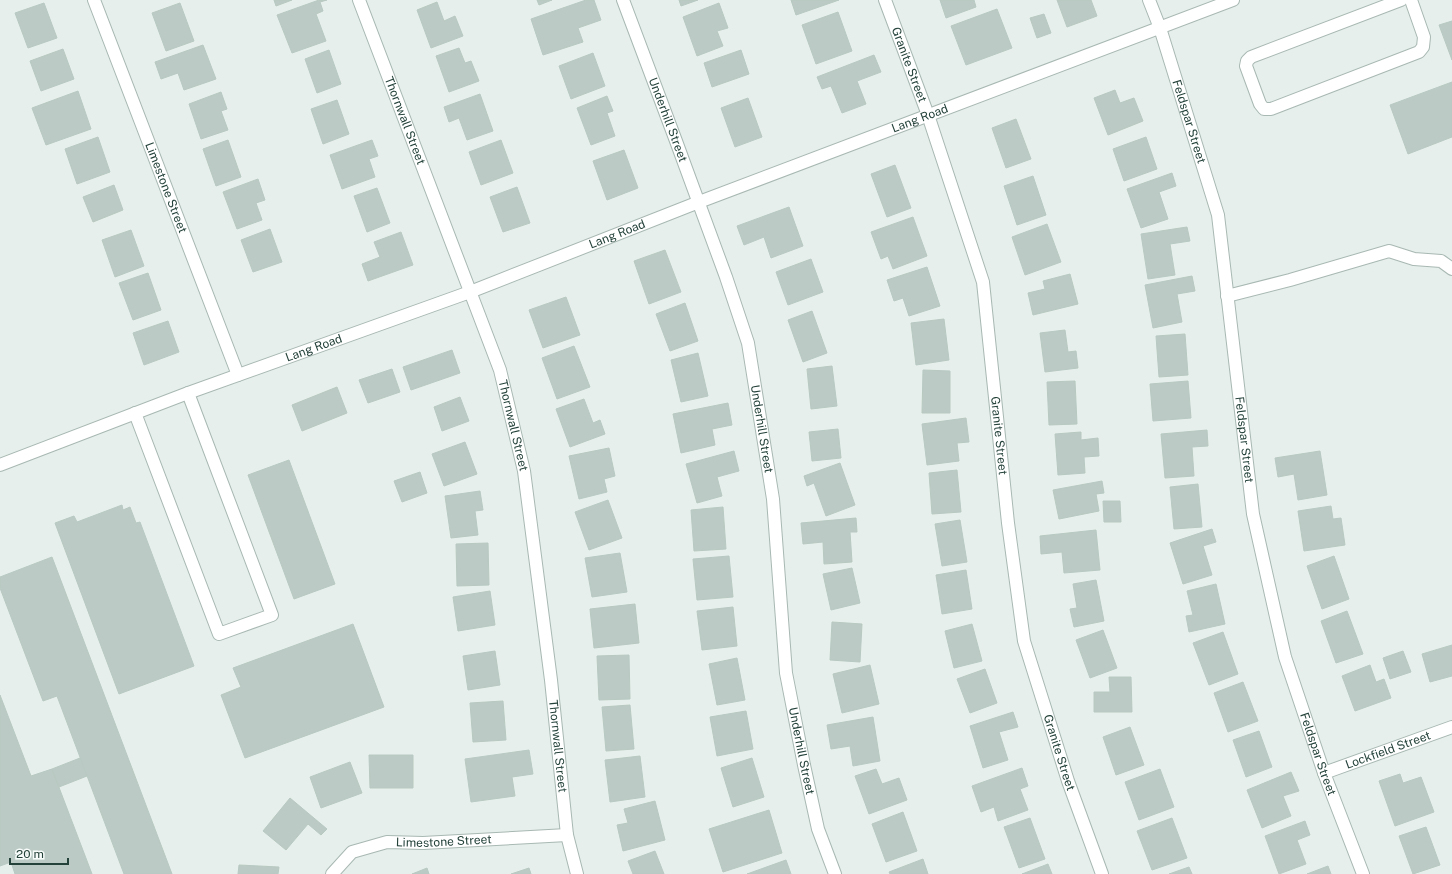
<svg xmlns="http://www.w3.org/2000/svg" width="1452" height="874" viewBox="0 0 1452 874" font-family="'Public Sans',sans-serif">
<style>
.building{fill:#bbcac4;stroke:#b8c9c2}
.lines{fill:none;stroke-linecap:round;stroke-linejoin:round}
.minor-casing{stroke:#a8b8b2;stroke-width:14}
.minor{stroke:#fff;stroke-width:12}
.labels{text-anchor:middle;dominant-baseline:central;stroke-width:3.5;stroke-linejoin:round;paint-order:stroke}
.street-label{font-size:12px;fill:#24423a;stroke:#f7fbf9}
</style>
<rect width="100%" height="100%" fill="#e6efeb"/>
<g class="building">
<path d="M 274,0 L 292,0 L 276,6 Z"/>
<path d="M 319,0 L 327,0 L 320,2 L 323,11 L 316,14 L 326,41 L 292,53 L 277,15 Z"/>
<path d="M 537,0 L 552,0 L 539,5 Z"/>
<path d="M 586,0 L 594,0 L 601,20 L 578,28 L 583,42 L 543,55 L 531,19 Z"/>
<path d="M 679,0 L 698,0 L 681,6 Z"/>
<path d="M 791,0 L 839,0 L 796,15 Z"/>
<path d="M 940,0 L 974,0 L 976,7 L 946,18 Z"/>
<path d="M 1057,0 L 1091,0 L 1097,16 L 1067,27 Z"/>
<path d="M 437,2 L 444,21 L 455,16 L 463,36 L 431,48 L 417,10 Z"/>
<path d="M 44,3 L 57,38 L 28,48 L 15,13 Z"/>
<path d="M 180,3 L 194,41 L 166,51 L 152,13 Z"/>
<path d="M 719,3 L 728,28 L 717,31 L 723,46 L 697,56 L 683,17 Z"/>
<path d="M 997,9 L 1012,48 L 966,65 L 951,26 Z"/>
<path d="M 838,12 L 852,51 L 816,64 L 802,25 Z"/>
<path d="M 1044,14 L 1051,33 L 1037,38 L 1030,18 Z"/>
<path d="M 1452,21 L 1452,60 L 1439,25 Z"/>
<path d="M 203,45 L 216,79 L 184,90 L 178,73 L 161,79 L 155,62 Z"/>
<path d="M 459,48 L 465,63 L 471,61 L 479,81 L 449,92 L 436,56 Z"/>
<path d="M 63,49 L 74,79 L 41,91 L 30,61 Z"/>
<path d="M 329,50 L 341,84 L 317,93 L 305,59 Z"/>
<path d="M 741,50 L 749,74 L 712,87 L 704,63 Z"/>
<path d="M 593,53 L 605,86 L 571,99 L 559,66 Z"/>
<path d="M 874,55 L 881,72 L 857,81 L 866,104 L 842,113 L 831,86 L 822,89 L 817,77 Z"/>
<path d="M 1452,82 L 1452,137 L 1408,154 L 1390,105 Z"/>
<path d="M 1115,90 L 1120,103 L 1134,98 L 1143,121 L 1108,135 L 1094,98 Z"/>
<path d="M 78,91 L 91,129 L 46,145 L 32,108 Z"/>
<path d="M 221,92 L 227,109 L 221,111 L 228,130 L 201,139 L 189,104 Z"/>
<path d="M 480,94 L 493,131 L 467,140 L 459,118 L 449,122 L 444,107 Z"/>
<path d="M 607,96 L 613,111 L 607,113 L 615,136 L 591,145 L 577,108 Z"/>
<path d="M 748,98 L 762,137 L 735,147 L 721,108 Z"/>
<path d="M 337,100 L 349,134 L 323,144 L 311,109 Z"/>
<path d="M 1016,119 L 1031,159 L 1006,168 L 992,128 Z"/>
<path d="M 98,137 L 110,172 L 77,184 L 65,149 Z"/>
<path d="M 1146,137 L 1157,169 L 1124,181 L 1113,149 Z"/>
<path d="M 228,140 L 241,177 L 216,186 L 203,149 Z"/>
<path d="M 372,140 L 378,156 L 369,159 L 375,177 L 342,189 L 330,155 Z"/>
<path d="M 501,140 L 513,173 L 481,185 L 469,152 Z"/>
<path d="M 624,150 L 638,188 L 607,200 L 593,161 Z"/>
<path d="M 895,165 L 911,208 L 887,217 L 871,174 Z"/>
<path d="M 1172,173 L 1176,186 L 1159,192 L 1168,219 L 1141,228 L 1127,189 Z"/>
<path d="M 1033,176 L 1046,215 L 1017,225 L 1004,186 Z"/>
<path d="M 258,179 L 265,200 L 256,203 L 262,220 L 237,229 L 223,192 Z"/>
<path d="M 114,185 L 123,210 L 93,222 L 83,197 Z"/>
<path d="M 517,187 L 530,223 L 503,232 L 490,197 Z"/>
<path d="M 377,188 L 390,223 L 367,232 L 354,196 Z"/>
<path d="M 789,207 L 803,246 L 771,258 L 764,237 L 744,245 L 737,226 Z"/>
<path d="M 913,217 L 927,256 L 893,269 L 888,256 L 881,259 L 871,232 Z"/>
<path d="M 1047,224 L 1061,262 L 1025,275 L 1012,237 Z"/>
<path d="M 1187,227 L 1190,241 L 1170,244 L 1175,275 L 1148,279 L 1141,234 Z"/>
<path d="M 270,229 L 282,262 L 253,272 L 241,240 Z"/>
<path d="M 131,230 L 144,266 L 115,277 L 102,240 Z"/>
<path d="M 401,232 L 413,265 L 368,281 L 362,264 L 380,257 L 374,242 Z"/>
<path d="M 665,250 L 681,292 L 649,304 L 634,261 Z"/>
<path d="M 811,259 L 823,292 L 788,305 L 776,272 Z"/>
<path d="M 927,267 L 940,306 L 909,316 L 903,298 L 894,301 L 887,280 Z"/>
<path d="M 148,273 L 161,310 L 133,320 L 119,283 Z"/>
<path d="M 1070,274 L 1078,304 L 1033,315 L 1028,293 L 1045,289 L 1043,281 Z"/>
<path d="M 1192,276 L 1195,291 L 1177,294 L 1182,322 L 1153,328 L 1145,285 Z"/>
<path d="M 566,297 L 580,335 L 543,348 L 529,310 Z"/>
<path d="M 685,303 L 698,341 L 670,351 L 656,314 Z"/>
<path d="M 812,311 L 827,353 L 803,362 L 788,320 Z"/>
<path d="M 944,319 L 949,360 L 916,365 L 911,323 Z"/>
<path d="M 168,321 L 179,352 L 144,365 L 133,333 Z"/>
<path d="M 1065,330 L 1068,352 L 1076,351 L 1078,368 L 1045,372 L 1040,333 Z"/>
<path d="M 1185,334 L 1188,375 L 1159,377 L 1156,336 Z"/>
<path d="M 574,346 L 590,387 L 557,399 L 542,358 Z"/>
<path d="M 452,350 L 460,373 L 411,390 L 403,367 Z"/>
<path d="M 698,353 L 708,396 L 681,402 L 671,360 Z"/>
<path d="M 832,366 L 837,406 L 811,409 L 807,369 Z"/>
<path d="M 392,369 L 400,392 L 368,403 L 359,380 Z"/>
<path d="M 923,370 L 950,371 L 950,413 L 922,413 Z"/>
<path d="M 1075,381 L 1077,424 L 1049,425 L 1047,382 Z"/>
<path d="M 1188,381 L 1191,418 L 1153,421 L 1150,384 Z"/>
<path d="M 337,387 L 347,413 L 302,431 L 292,405 Z"/>
<path d="M 460,397 L 469,421 L 442,431 L 434,407 Z"/>
<path d="M 584,399 L 593,423 L 600,420 L 605,434 L 570,447 L 556,409 Z"/>
<path d="M 728,403 L 732,425 L 712,429 L 715,445 L 681,453 L 673,414 Z"/>
<path d="M 966,418 L 969,442 L 957,443 L 959,461 L 927,465 L 922,424 Z"/>
<path d="M 838,429 L 841,458 L 812,461 L 809,432 Z"/>
<path d="M 1207,430 L 1208,446 L 1192,447 L 1194,476 L 1165,478 L 1161,434 Z"/>
<path d="M 1081,432 L 1081,440 L 1098,438 L 1099,456 L 1084,457 L 1085,473 L 1058,475 L 1055,434 Z"/>
<path d="M 465,442 L 477,474 L 444,486 L 432,454 Z"/>
<path d="M 609,448 L 615,476 L 604,479 L 607,492 L 579,499 L 569,456 Z"/>
<path d="M 734,451 L 739,471 L 717,477 L 722,496 L 697,503 L 686,464 Z"/>
<path d="M 1320,451 L 1327,495 L 1298,500 L 1294,474 L 1278,477 L 1275,458 Z"/>
<path d="M 289,460 L 335,584 L 294,599 L 248,475 Z"/>
<path d="M 840,463 L 855,505 L 826,516 L 814,483 L 807,486 L 804,476 Z"/>
<path d="M 957,470 L 961,512 L 932,514 L 929,473 Z"/>
<path d="M 420,472 L 427,493 L 402,502 L 394,481 Z"/>
<path d="M 1102,481 L 1104,493 L 1096,494 L 1099,511 L 1059,519 L 1053,490 Z"/>
<path d="M 1198,484 L 1202,527 L 1174,529 L 1170,487 Z"/>
<path d="M 480,491 L 483,510 L 475,511 L 478,535 L 451,538 L 445,496 Z"/>
<path d="M 608,500 L 622,538 L 589,550 L 575,512 Z"/>
<path d="M 1103,501 L 1120,501 L 1121,522 L 1104,522 Z"/>
<path d="M 122,505 L 123,510 L 130,507 L 136,523 L 140,522 L 194,666 L 119,694 L 55,523 L 74,516 L 77,522 Z"/>
<path d="M 1331,506 L 1333,519 L 1341,518 L 1345,545 L 1304,551 L 1298,511 Z"/>
<path d="M 723,507 L 726,549 L 694,551 L 691,510 Z"/>
<path d="M 856,518 L 857,532 L 850,532 L 852,562 L 824,564 L 823,542 L 803,544 L 801,523 Z"/>
<path d="M 960,520 L 967,562 L 942,566 L 935,524 Z"/>
<path d="M 1212,529 L 1216,542 L 1203,546 L 1212,575 L 1183,584 L 1170,543 Z"/>
<path d="M 1096,530 L 1100,570 L 1064,573 L 1062,552 L 1041,554 L 1040,536 Z"/>
<path d="M 488,543 L 489,585 L 457,586 L 456,544 Z"/>
<path d="M 620,553 L 627,592 L 592,597 L 585,558 Z"/>
<path d="M 729,556 L 733,597 L 697,600 L 693,559 Z"/>
<path d="M 1334,556 L 1349,599 L 1322,609 L 1307,566 Z"/>
<path d="M 52,557 L 172,874 L 124,874 L 57,696 L 43,701 L 0,588 L 0,577 Z"/>
<path d="M 852,568 L 860,603 L 831,610 L 823,574 Z"/>
<path d="M 966,570 L 972,609 L 942,614 L 936,575 Z"/>
<path d="M 1096,580 L 1104,621 L 1074,627 L 1070,609 L 1077,608 L 1073,584 Z"/>
<path d="M 1216,584 L 1225,624 L 1189,632 L 1186,616 L 1193,615 L 1187,591 Z"/>
<path d="M 490,591 L 495,625 L 458,631 L 453,597 Z"/>
<path d="M 635,604 L 639,643 L 594,648 L 590,609 Z"/>
<path d="M 733,607 L 737,646 L 702,650 L 697,611 Z"/>
<path d="M 1347,611 L 1363,654 L 1336,663 L 1321,621 Z"/>
<path d="M 832,622 L 862,624 L 860,662 L 830,660 Z"/>
<path d="M 353,624 L 384,707 L 245,758 L 221,695 L 241,687 L 233,668 Z"/>
<path d="M 972,624 L 982,661 L 954,668 L 945,631 Z"/>
<path d="M 1103,630 L 1117,668 L 1090,678 L 1076,640 Z"/>
<path d="M 1223,632 L 1238,674 L 1209,685 L 1193,643 Z"/>
<path d="M 1452,645 L 1452,676 L 1430,682 L 1422,654 Z"/>
<path d="M 495,651 L 500,685 L 468,690 L 463,656 Z"/>
<path d="M 1403,651 L 1411,672 L 1390,679 L 1383,658 Z"/>
<path d="M 629,655 L 630,699 L 599,700 L 597,656 Z"/>
<path d="M 737,658 L 745,700 L 717,705 L 709,664 Z"/>
<path d="M 870,665 L 879,704 L 842,713 L 833,674 Z"/>
<path d="M 1370,665 L 1376,682 L 1384,679 L 1391,698 L 1355,711 L 1342,676 Z"/>
<path d="M 985,669 L 997,703 L 970,713 L 957,679 Z"/>
<path d="M 1109,677 L 1131,677 L 1132,712 L 1094,712 L 1094,692 L 1110,692 Z"/>
<path d="M 1243,682 L 1258,721 L 1228,732 L 1214,693 Z"/>
<path d="M 0,695 L 31,776 L 52,769 L 92,874 L 15,874 L 11,862 L 0,866 Z"/>
<path d="M 503,701 L 506,740 L 473,742 L 470,703 Z"/>
<path d="M 630,705 L 634,749 L 606,751 L 602,707 Z"/>
<path d="M 746,711 L 753,749 L 717,756 L 710,717 Z"/>
<path d="M 1013,712 L 1018,727 L 999,732 L 1008,760 L 983,768 L 970,726 Z"/>
<path d="M 873,717 L 880,761 L 853,766 L 850,746 L 831,749 L 827,725 Z"/>
<path d="M 1130,727 L 1144,765 L 1116,775 L 1103,737 Z"/>
<path d="M 1259,731 L 1272,767 L 1246,777 L 1233,740 Z"/>
<path d="M 529,750 L 533,774 L 512,777 L 515,796 L 471,802 L 465,759 Z"/>
<path d="M 369,755 L 413,755 L 413,788 L 370,788 Z"/>
<path d="M 640,756 L 645,797 L 610,802 L 605,760 Z"/>
<path d="M 80,758 L 87,776 L 59,787 L 52,769 Z"/>
<path d="M 752,758 L 764,797 L 733,807 L 721,768 Z"/>
<path d="M 350,762 L 362,793 L 321,808 L 310,777 Z"/>
<path d="M 1022,768 L 1028,786 L 1020,789 L 1028,810 L 998,821 L 994,807 L 981,812 L 972,786 Z"/>
<path d="M 876,769 L 882,784 L 899,778 L 907,800 L 869,814 L 855,776 Z"/>
<path d="M 1160,769 L 1174,807 L 1139,820 L 1125,782 Z"/>
<path d="M 1291,772 L 1299,791 L 1283,796 L 1291,816 L 1262,828 L 1247,790 Z"/>
<path d="M 1400,774 L 1403,783 L 1421,777 L 1434,812 L 1395,826 L 1379,781 Z"/>
<path d="M 290,798 L 327,829 L 321,835 L 308,824 L 286,850 L 263,831 Z"/>
<path d="M 655,801 L 665,840 L 623,851 L 617,825 L 628,823 L 624,809 Z"/>
<path d="M 769,810 L 782,853 L 723,872 L 709,829 Z"/>
<path d="M 903,812 L 917,851 L 886,862 L 872,824 Z"/>
<path d="M 1030,818 L 1045,859 L 1019,868 L 1004,827 Z"/>
<path d="M 1172,818 L 1187,858 L 1152,870 L 1137,831 Z"/>
<path d="M 1305,821 L 1310,835 L 1297,840 L 1306,864 L 1279,874 L 1265,836 Z"/>
<path d="M 1426,827 L 1440,865 L 1413,874 L 1399,836 Z"/>
<path d="M 655,851 L 664,874 L 633,874 L 628,861 Z"/>
<path d="M 923,859 L 928,874 L 890,874 L 889,872 Z"/>
<path d="M 786,860 L 791,874 L 747,874 Z"/>
<path d="M 1048,864 L 1052,874 L 1022,874 Z"/>
<path d="M 239,865 L 279,867 L 278,874 L 238,874 Z"/>
<path d="M 1328,866 L 1331,874 L 1307,874 Z"/>
<path d="M 1189,867 L 1192,874 L 1169,874 Z"/>
<path d="M 427,868 L 429,874 L 412,874 Z"/>
<path d="M 529,868 L 531,874 L 511,874 Z"/>
</g>
<g class="lines">
<g class="minor-casing">
<g id="minor">
<path id="s1" d="M 94,0 L 238,375"/>
<path id="s2" d="M 359,0 L 500,370 L 524,471 L 551,680 L 567,835 L 577,874"/>
<path id="s3" d="M 623,0 L 676,141 L 726,277 L 748,343 L 773,499 L 786,673 L 804,765 L 818,829 L 835,874"/>
<path id="s4" d="M 885,0 L 928,115 L 983,282 L 1008,523 L 1024,641 L 1068,781 L 1102,874"/>
<path id="s5" d="M 1149,0 L 1160,28 L 1218,215 L 1253,514 L 1285,657 L 1324,773 L 1363,874"/>
<path d="M 1401,0 L 1251,57 L 1247,61 L 1246,66 L 1260,104 L 1264,109 L 1271,109 L 1419,52 L 1423,47 L 1424,37 L 1411,0"/>
<path d="M 1227,296 L 1290,280 L 1389,251 L 1414,259 L 1441,261 L 1452,269"/>
<path d="M 135,413 L 219,634 L 272,615 L 188,393"/>
<path id="s6" d="M 0,465 L 188,393 L 470,292 L 699,202 L 1233,0"/>
<path id="s7" d="M 1324,773 L 1452,727"/>
<path id="s8" d="M 332,874 L 352,852 L 387,842 L 423,843 L 567,835"/>
</g>
</g>
<use href="#minor" class="minor"/>
</g>
<g class="labels">
<g class="street-label">
<text stroke="none"><textPath href="#s4" startOffset="69">Granite Street</textPath></text>
<text stroke="none"><textPath href="#s6" startOffset="983">Lang Road</textPath></text>
<text stroke="none"><textPath href="#s3" startOffset="128">Underhill Street</textPath></text>
<text stroke="none"><textPath href="#s2" startOffset="129">Thornwall Street</textPath></text>
<text stroke="none"><textPath href="#s5" startOffset="128">Feldspar Street</textPath></text>
<text stroke="none"><textPath href="#s1" startOffset="201">Limestone Street</textPath></text>
<text stroke="none"><textPath href="#s6" startOffset="659">Lang Road</textPath></text>
<text stroke="none"><textPath href="#s6" startOffset="335">Lang Road</textPath></text>
<text stroke="none"><textPath href="#s2" startOffset="453">Thornwall Street</textPath></text>
<text stroke="none"><textPath href="#s3" startOffset="452">Underhill Street</textPath></text>
<text stroke="none"><textPath href="#s4" startOffset="453">Granite Street</textPath></text>
<text stroke="none"><textPath href="#s5" startOffset="452">Feldspar Street</textPath></text>
<text stroke="none"><textPath href="#s2" startOffset="777">Thornwall Street</textPath></text>
<text stroke="none"><textPath href="#s3" startOffset="777">Underhill Street</textPath></text>
<text stroke="none"><textPath href="#s7" startOffset="68">Lockfield Street</textPath></text>
<text stroke="none"><textPath href="#s4" startOffset="777">Granite Street</textPath></text>
<text stroke="none"><textPath href="#s5" startOffset="776">Feldspar Street</textPath></text>
<text stroke="none"><textPath href="#s8" startOffset="123">Limestone Street</textPath></text>
</g>
</g>
<path d="M10 858v6h58v-6" fill="none" stroke="#24423a" stroke-width="2"/>
<text x="16" y="858" font-size="12" fill="#24423a" stroke="#f7fbf9" stroke-width="3" paint-order="stroke">20 m</text>
</svg>
